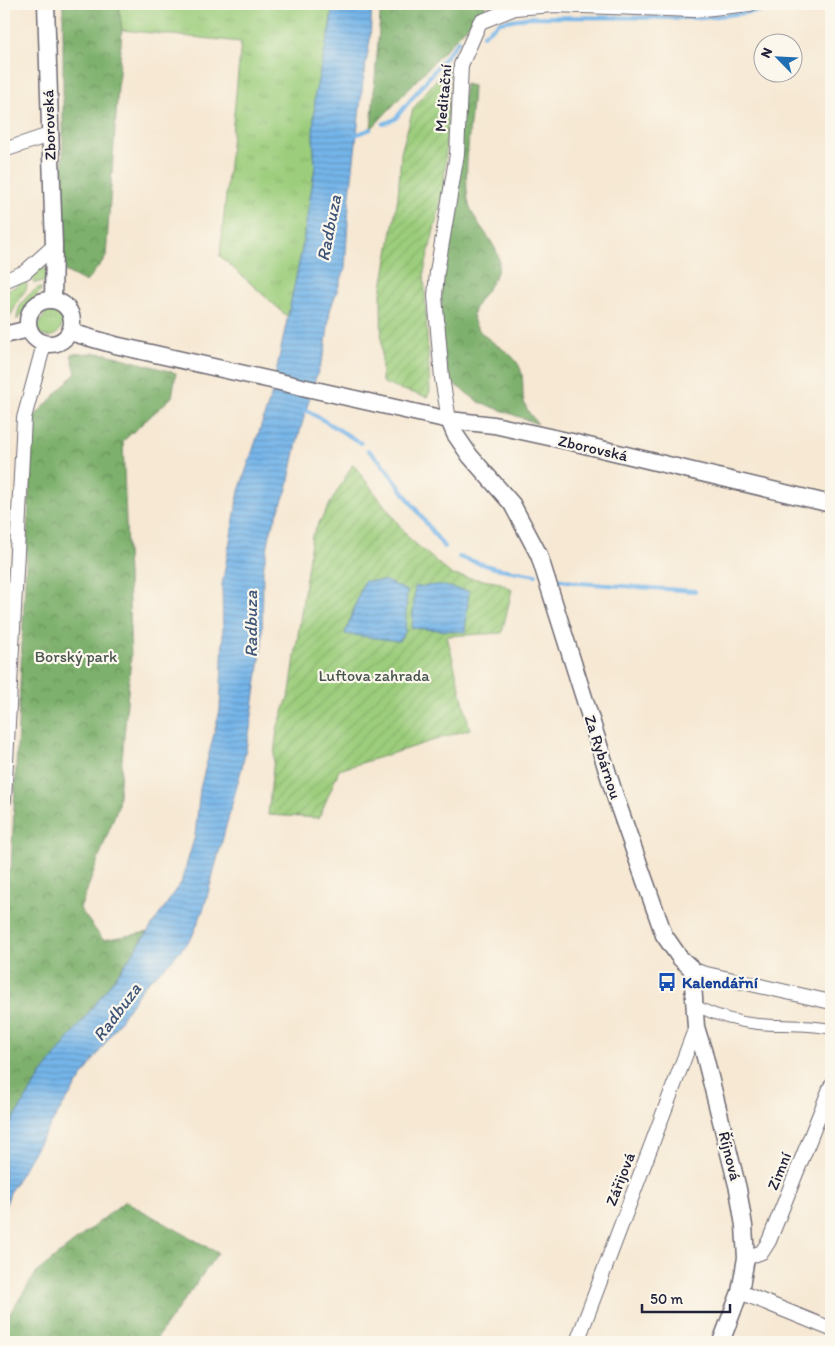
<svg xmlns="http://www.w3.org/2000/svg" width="835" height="1346" viewBox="0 0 835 1346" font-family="Itim,sans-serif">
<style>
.grass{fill:url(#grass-tufts);stroke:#5f785c}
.forest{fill:url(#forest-crowns);stroke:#506954}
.garden{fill:url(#garden-furrows);stroke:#5f785c}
.water{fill:url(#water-rules);stroke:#4c6c92}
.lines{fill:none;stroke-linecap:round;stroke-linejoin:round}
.stream{stroke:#75b5e9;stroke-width:4}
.pedestrian-casing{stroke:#6c6770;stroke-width:12}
.minor-casing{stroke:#6c6770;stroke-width:16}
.tertiary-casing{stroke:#6c6770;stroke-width:19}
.pedestrian{stroke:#fff;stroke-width:10}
.minor{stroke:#fff;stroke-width:14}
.tertiary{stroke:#fff;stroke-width:16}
.labels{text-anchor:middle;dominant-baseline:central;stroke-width:4.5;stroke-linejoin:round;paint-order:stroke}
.street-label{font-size:16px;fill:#22223b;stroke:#fbf7ec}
.park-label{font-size:16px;fill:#47554e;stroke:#fbf7ec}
.transit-label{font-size:16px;font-weight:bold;fill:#164399;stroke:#fbf7ec;text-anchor:start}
.water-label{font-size:18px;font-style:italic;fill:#3f5578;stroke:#fbf7ec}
</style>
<defs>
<pattern id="grass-tufts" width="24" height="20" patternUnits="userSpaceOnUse" patternTransform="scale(1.25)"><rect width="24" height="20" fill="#9ccd7c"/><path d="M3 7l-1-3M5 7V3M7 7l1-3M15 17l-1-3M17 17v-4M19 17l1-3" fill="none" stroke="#86b06c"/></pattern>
<pattern id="forest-crowns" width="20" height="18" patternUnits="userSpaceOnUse" patternTransform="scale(1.25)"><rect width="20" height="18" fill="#7db06c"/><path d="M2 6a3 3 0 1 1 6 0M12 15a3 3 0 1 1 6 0" fill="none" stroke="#668f5a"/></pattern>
<pattern id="garden-furrows" width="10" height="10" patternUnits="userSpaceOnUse" patternTransform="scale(1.25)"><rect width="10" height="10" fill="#9ccd7c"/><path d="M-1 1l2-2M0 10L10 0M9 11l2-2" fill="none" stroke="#86b06c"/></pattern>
<pattern id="water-rules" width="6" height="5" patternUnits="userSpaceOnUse" patternTransform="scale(1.25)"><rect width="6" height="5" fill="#75b5e9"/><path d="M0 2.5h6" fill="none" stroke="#6093be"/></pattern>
</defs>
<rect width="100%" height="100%" fill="#fbf7ec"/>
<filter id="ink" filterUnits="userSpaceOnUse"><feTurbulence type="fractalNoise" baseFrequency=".02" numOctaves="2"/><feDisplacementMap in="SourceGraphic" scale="10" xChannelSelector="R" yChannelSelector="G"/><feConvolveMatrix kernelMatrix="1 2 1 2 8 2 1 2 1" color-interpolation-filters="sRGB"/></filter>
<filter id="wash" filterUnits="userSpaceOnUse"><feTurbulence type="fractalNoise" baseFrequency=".0096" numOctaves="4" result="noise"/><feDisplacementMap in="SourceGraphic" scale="20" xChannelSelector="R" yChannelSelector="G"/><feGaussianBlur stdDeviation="1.12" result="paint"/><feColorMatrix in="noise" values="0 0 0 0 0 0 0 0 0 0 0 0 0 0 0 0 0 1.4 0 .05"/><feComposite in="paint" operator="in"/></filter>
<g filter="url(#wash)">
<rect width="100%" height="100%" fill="#f6e8d3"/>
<g class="grass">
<path d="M 118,4 L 333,4 L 313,135 L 315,167 L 302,249 L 288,317 L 220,256 L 241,42 L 122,30 Z"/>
<path d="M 41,266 L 46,269 L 45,282 L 34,283 L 29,275 Z"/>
<path d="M 25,278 L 27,285 L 26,290 L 21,296 L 11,315 L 4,318 L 4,291 L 19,285 L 18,281 Z"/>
<path d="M 38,288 L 43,288 L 17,320 C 17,305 26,296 38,288 Z"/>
<path d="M 49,308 C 58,308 62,314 63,322 C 60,335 50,341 39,333 L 37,327 Z"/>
</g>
<g class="forest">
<path d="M 63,4 L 118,4 L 122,30 L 106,257 L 86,282 L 63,270 Z"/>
<path d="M 381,4 L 488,4 L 371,129 Z"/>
<path d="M 465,84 L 473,86 C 472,120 463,167 468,200 C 472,222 498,243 499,261 C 500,281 474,300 473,315 C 473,336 506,347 516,361 C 526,373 521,388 524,402 C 527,411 532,417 538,424 L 479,402 L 451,382 L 443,356 L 441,313 L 442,256 Z"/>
<path d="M 94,353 L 107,354 L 176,373 L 172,397 L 123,441 L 131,657 L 118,806 L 80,909 L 103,940 L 148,932 L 79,1027 L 41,1075 L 4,1134 L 4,870 L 11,870 L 33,418 L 76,373 L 71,354 Z"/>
<path d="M 125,1201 L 218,1253 L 154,1342 L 4,1342 L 4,1322 L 37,1272 Z"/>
</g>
<g class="garden">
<path d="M 446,67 L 450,68 L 444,188 L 424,272 L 430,392 L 427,397 L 393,387 L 382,382 L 381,293 L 398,197 L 401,153 L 413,109 Z"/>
<path d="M 353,464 L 410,539 L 452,575 L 501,583 L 512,590 L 502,633 L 447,636 L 470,729 L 339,770 L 319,818 L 268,815 L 277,729 L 290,692 L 312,535 Z"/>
</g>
<g class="water">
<path d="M 333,4 L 372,4 L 370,40 L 363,81 L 349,204 L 345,269 L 330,310 L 325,351 L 314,383 L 298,438 L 287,489 L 271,530 L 263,569 L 262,645 L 250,729 L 242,767 L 204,908 L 192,937 L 169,963 L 144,985 L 62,1107 L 36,1148 L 11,1190 L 4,1210 L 4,1134 L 41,1075 L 127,962 L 181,883 L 195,836 L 200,789 L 220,710 L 223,637 L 222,585 L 239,491 L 271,396 L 302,249 L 315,167 L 313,135 L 315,94 L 330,27 Z"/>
<path d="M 364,581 L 386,581 L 407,591 L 405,632 L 399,641 L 345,634 Z"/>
<path d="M 439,585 L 469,591 L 465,632 L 412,628 L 415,587 Z"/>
</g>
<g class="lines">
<g class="stream">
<path d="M 483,35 L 500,22 L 530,17 L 702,18 L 794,7 L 806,4"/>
<path d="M 383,124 L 395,119 L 459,40"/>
<path d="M 355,135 L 371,129"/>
<path d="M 303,408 L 361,443"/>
<path d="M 368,450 L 381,462 L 444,547"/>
<path d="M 459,557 L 495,568 L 536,575"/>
<path d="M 556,579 L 579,583 L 695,591"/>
</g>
</g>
</g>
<g filter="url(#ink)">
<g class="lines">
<g class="pedestrian-casing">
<path id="pedestrian" d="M 694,1005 C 714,1015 735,1022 758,1024 C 782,1026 807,1024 831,1029"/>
</g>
<g class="minor-casing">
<g id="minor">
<path d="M 4,150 L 49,135"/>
<path d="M 4,281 L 25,272 L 54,246"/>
<path d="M 449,420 L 442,378 L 435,296 L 437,272 L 457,154 L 461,65 L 480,22 L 515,8 L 554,5 L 694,10 L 750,4"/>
<path d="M 4,800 L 24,418 L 44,344"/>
<path d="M 692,969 L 702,973 L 831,1002"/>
<path d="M 746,1258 L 762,1252 L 769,1241 L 831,1086"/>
<path d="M 740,1292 L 831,1329"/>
<path d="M 577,1342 L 696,1027"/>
</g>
</g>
<g class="tertiary-casing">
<g id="tertiary">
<path d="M 46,4 L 54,246 L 53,300"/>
<circle cx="50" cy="322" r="22"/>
<path d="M 70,332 L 115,345 L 449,420 L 494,425 L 572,442 L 831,504"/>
<path d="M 4,335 L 29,329"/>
<path d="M 449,420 L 455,434 L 470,456 L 512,504 L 539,555 L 616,799 L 664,935 L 680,958 L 692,969 L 696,1027 L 704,1053 L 738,1189 L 744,1226 L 746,1258 L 740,1292 L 721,1342"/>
</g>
</g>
<use href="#pedestrian" class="pedestrian"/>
<use href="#minor" class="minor"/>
<use href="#tertiary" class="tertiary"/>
</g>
</g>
<defs>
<g id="bus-bare" transform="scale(1.5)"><path d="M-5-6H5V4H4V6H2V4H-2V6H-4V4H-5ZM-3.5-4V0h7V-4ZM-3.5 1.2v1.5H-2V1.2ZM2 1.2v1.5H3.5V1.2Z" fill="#1a4fb4" stroke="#fbf7ec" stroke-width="2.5" paint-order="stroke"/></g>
</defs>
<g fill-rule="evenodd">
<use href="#bus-bare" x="667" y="982"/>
</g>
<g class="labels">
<g class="street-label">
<text transform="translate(443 98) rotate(-85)">Meditační</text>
<text transform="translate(49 125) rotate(-92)">Zborovská</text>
<text transform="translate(593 448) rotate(13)">Zborovská</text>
<text transform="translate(603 757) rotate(72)">Za Rybárnou</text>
<text transform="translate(730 1156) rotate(76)">Říjnová</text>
<text transform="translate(779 1171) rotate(-68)">Zimní</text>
<text transform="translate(620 1179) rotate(-69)">Zářijová</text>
</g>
<g class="park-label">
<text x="76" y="656">Borský park</text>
<text x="374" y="675">Luftova zahrada</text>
</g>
<g class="transit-label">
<text x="682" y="982">Kalendářní</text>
</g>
<g class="water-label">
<text transform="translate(329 228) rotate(-79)">Radbuza</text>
<text transform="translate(251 624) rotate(-90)">Radbuza</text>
<text transform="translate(117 1012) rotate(-53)">Radbuza</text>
</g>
</g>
<rect width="835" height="1346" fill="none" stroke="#fbf7ec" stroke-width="20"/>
<g transform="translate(778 58) rotate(294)"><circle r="24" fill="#fbf7ec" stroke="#a4a2a5"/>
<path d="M0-4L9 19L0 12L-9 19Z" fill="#1f6fb2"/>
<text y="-8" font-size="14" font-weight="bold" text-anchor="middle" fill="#22223b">N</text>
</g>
<path d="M642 1304v8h88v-8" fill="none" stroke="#22223b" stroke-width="2.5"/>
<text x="650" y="1304" font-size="15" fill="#22223b" stroke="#fbf7ec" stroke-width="4" paint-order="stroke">50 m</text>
</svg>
